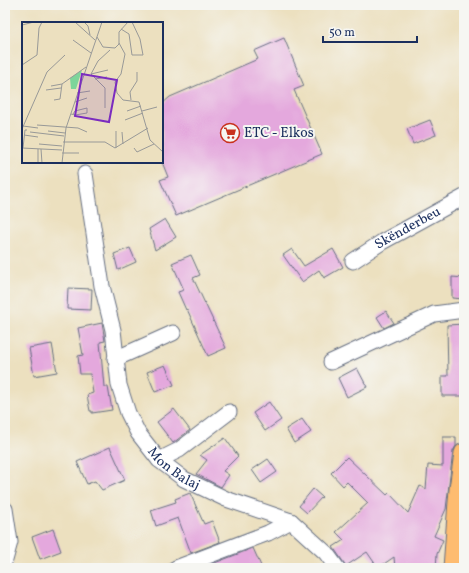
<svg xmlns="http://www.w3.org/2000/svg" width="469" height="573" viewBox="0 0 469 573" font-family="Vollkorn,serif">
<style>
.building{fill:#e4a8dd}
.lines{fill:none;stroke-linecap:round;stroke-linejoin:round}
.minor-casing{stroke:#646d80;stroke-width:17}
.major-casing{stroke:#646d80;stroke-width:21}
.minor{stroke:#fff;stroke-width:15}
.major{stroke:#febc70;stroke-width:19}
.labels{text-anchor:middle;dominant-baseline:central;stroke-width:4;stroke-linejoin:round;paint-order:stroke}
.poi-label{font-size:14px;fill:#1b2f5e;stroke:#f6f6f2;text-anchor:start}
.street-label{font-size:14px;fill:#1b2f5e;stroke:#f6f6f2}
.inset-road{fill:none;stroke:#989998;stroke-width:1}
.view{fill:#7b2cbf;fill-opacity:0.15;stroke:#7b2cbf;stroke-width:2}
.inset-edge{fill:none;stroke:#1b2f5e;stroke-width:2}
</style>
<rect width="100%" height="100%" fill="#f6f6f2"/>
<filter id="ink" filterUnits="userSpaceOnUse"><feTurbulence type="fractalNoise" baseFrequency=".025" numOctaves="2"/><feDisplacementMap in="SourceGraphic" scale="8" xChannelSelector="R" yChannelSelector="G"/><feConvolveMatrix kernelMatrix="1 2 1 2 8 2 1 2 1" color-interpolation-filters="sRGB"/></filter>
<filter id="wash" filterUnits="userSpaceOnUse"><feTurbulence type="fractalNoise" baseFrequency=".012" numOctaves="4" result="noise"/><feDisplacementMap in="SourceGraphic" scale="16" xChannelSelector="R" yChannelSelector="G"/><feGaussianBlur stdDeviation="0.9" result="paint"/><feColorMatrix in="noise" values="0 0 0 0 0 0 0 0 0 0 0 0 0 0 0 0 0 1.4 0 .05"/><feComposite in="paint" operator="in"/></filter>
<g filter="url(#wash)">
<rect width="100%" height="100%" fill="#ece0bf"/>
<g id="blocks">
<g class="building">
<path d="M 284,38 L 304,86 L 294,90 L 322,154 L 176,216 L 160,180 L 168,177 L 162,162 L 162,104 L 170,97 L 258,59 L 254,51 Z"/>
<path d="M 430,120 L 436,135 L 413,144 L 407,129 Z"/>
<path d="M 165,219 L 176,237 L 155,250 L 149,229 Z"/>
<path d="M 130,248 L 136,262 L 118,270 L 114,254 Z"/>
<path d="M 292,249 L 304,266 L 333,249 L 343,267 L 324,278 L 319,270 L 302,282 L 283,255 Z"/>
<path d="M 191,255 L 200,275 L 193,278 L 226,348 L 208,356 L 187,309 L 186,310 L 178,292 L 184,290 L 172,263 Z"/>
<path d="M 452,277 L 464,278 L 464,299 L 452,298 Z"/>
<path d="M 68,288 L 92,289 L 91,310 L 67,309 Z"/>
<path d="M 386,311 L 394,323 L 384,328 L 377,317 Z"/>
<path d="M 102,323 L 105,341 L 100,342 L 104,387 L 108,387 L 112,410 L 92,413 L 92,411 L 90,411 L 87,395 L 93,393 L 90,374 L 80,374 L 78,356 L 83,355 L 78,328 Z"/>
<path d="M 464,324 L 464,396 L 442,396 L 442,376 L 448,376 L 447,325 Z"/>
<path d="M 52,344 L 57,372 L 34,376 L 29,348 Z"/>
<path d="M 165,365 L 174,385 L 155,392 L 147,372 Z"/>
<path d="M 357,368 L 367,387 L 347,397 L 338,378 Z"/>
<path d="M 269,402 L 281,420 L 265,431 L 253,413 Z"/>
<path d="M 174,409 L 190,430 L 173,443 L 157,422 Z"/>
<path d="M 302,419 L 311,432 L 294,443 L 286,429 Z"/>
<path d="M 443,437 L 456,437 L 456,446 L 453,451 L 446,509 L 434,536 L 443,540 L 437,554 L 436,568 L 395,568 L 394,557 L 378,568 L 367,552 L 346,566 L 333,547 L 344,540 L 336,532 L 368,503 L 347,482 L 343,486 L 331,473 L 347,457 L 387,495 L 389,493 L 408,513 L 420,486 L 426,489 L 428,465 L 443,466 Z"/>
<path d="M 225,438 L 238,456 L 223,471 L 229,475 L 221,487 L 196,474 L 207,460 L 200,455 Z"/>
<path d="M 110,447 L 125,480 L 102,490 L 95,481 L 87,484 L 77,462 Z"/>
<path d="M 268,459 L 277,472 L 261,483 L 252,470 Z"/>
<path d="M 313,489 L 322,497 L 307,513 L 299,506 Z"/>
<path d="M 190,493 L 204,524 L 212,521 L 220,542 L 191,553 L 178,518 L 156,526 L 151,510 L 176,502 L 175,499 Z"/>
<path d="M 53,529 L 61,551 L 40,559 L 32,537 Z"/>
<path d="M 253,548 L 261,566 L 255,568 L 202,568 Z"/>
</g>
</g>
</g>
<g filter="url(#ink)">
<use href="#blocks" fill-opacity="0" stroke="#646d80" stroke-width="1"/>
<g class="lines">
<g class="minor-casing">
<g id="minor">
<path id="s1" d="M 85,174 L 102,286 L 113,330 L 119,385 L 128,413 L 138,433 L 159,460 L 184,479 L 226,499 L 291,521 L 326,553 L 337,568"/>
<path id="s2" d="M 353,261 L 382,242 L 464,197"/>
<path d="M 115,359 L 173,333"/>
<path d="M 331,362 L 434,314 L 464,310"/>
<path d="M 159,460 L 179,450 L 229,412"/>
<path d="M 5,509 L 10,542 L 5,560"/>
<path d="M 176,568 L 268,533 L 291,521"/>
</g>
</g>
<g class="major-casing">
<path id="major" d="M 453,568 L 459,489 L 464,453"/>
</g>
<use href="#minor" class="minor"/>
<use href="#major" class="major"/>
</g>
</g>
<defs>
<g id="supermarket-ring" transform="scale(1)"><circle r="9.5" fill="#f6f6f2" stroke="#c8321e" stroke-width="1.5"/><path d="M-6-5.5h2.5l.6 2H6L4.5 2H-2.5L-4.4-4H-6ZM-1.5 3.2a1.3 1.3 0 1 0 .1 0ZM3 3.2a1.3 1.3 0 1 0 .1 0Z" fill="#c8321e"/></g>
</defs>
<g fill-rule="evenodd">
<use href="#supermarket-ring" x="230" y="133"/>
</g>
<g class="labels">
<g class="poi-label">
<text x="244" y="133">ETC - Elkos</text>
</g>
<g class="street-label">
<text stroke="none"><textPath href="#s2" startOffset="64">Skënderbeu</textPath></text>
<text stroke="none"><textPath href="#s1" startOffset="317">Mon Balaj</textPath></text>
</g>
</g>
<g transform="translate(22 22)">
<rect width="141" height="141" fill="#ece0bf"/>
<path d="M 60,48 L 54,67 L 49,67 L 48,56 Z" fill="#7dd59a"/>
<path class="inset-road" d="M 53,0 L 73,18M 62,0 L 66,4 L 68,13M 0,3 L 12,0M 99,7 L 107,12 L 110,33 L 121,33 L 118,17 L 110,0M 75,15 L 81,25 L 93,26 L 97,22 L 97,10 L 106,0M 51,18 L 69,31M 97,21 L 103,32 L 99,52 L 93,60 L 95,71 L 101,78 L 117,80 L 128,118 L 141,130M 0,43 L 15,33 L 17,6 L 20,0M 69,52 L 83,66 L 83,86M 69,52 L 76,39 L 88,28M 69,52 L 86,48M 73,57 L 85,55M 29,64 L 40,62 L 64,45M 24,68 L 39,66M 55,71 L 68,69M 32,78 L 38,77 L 40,62M 109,78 L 108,70 L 115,59 L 115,50M 53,80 L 65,76M 105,89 L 119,84M 120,89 L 135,85M 49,92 L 53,93 L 65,91 L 65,86 L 53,89 L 51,92M 103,98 L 121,91M 15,103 L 56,106 L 65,110M 1,104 L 16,106M 0,107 L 25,50 L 43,33M 26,109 L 43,111M 94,109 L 94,126M 8,110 L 42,114M 100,110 L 101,122M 2,113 L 16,115M 41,120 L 83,120 L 93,126 L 126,106M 17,122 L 40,124M 0,126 L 40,128M 1,126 L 3,108 L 5,108M 112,126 L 115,130 L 132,122M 16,127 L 16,141M 19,127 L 20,141M 40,131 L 57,131M 40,141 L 44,106 L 80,0M 83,141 L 96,141"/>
<path class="view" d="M 60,52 L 95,58 L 87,100 L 53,94 Z"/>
<rect width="141" height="141" class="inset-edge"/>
</g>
<rect width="469" height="573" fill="none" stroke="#f6f6f2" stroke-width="20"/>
<path d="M323 36v6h94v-6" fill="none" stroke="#1b2f5e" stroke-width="2"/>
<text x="329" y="36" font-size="12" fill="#1b2f5e" stroke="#f6f6f2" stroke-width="3" paint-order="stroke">50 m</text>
</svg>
